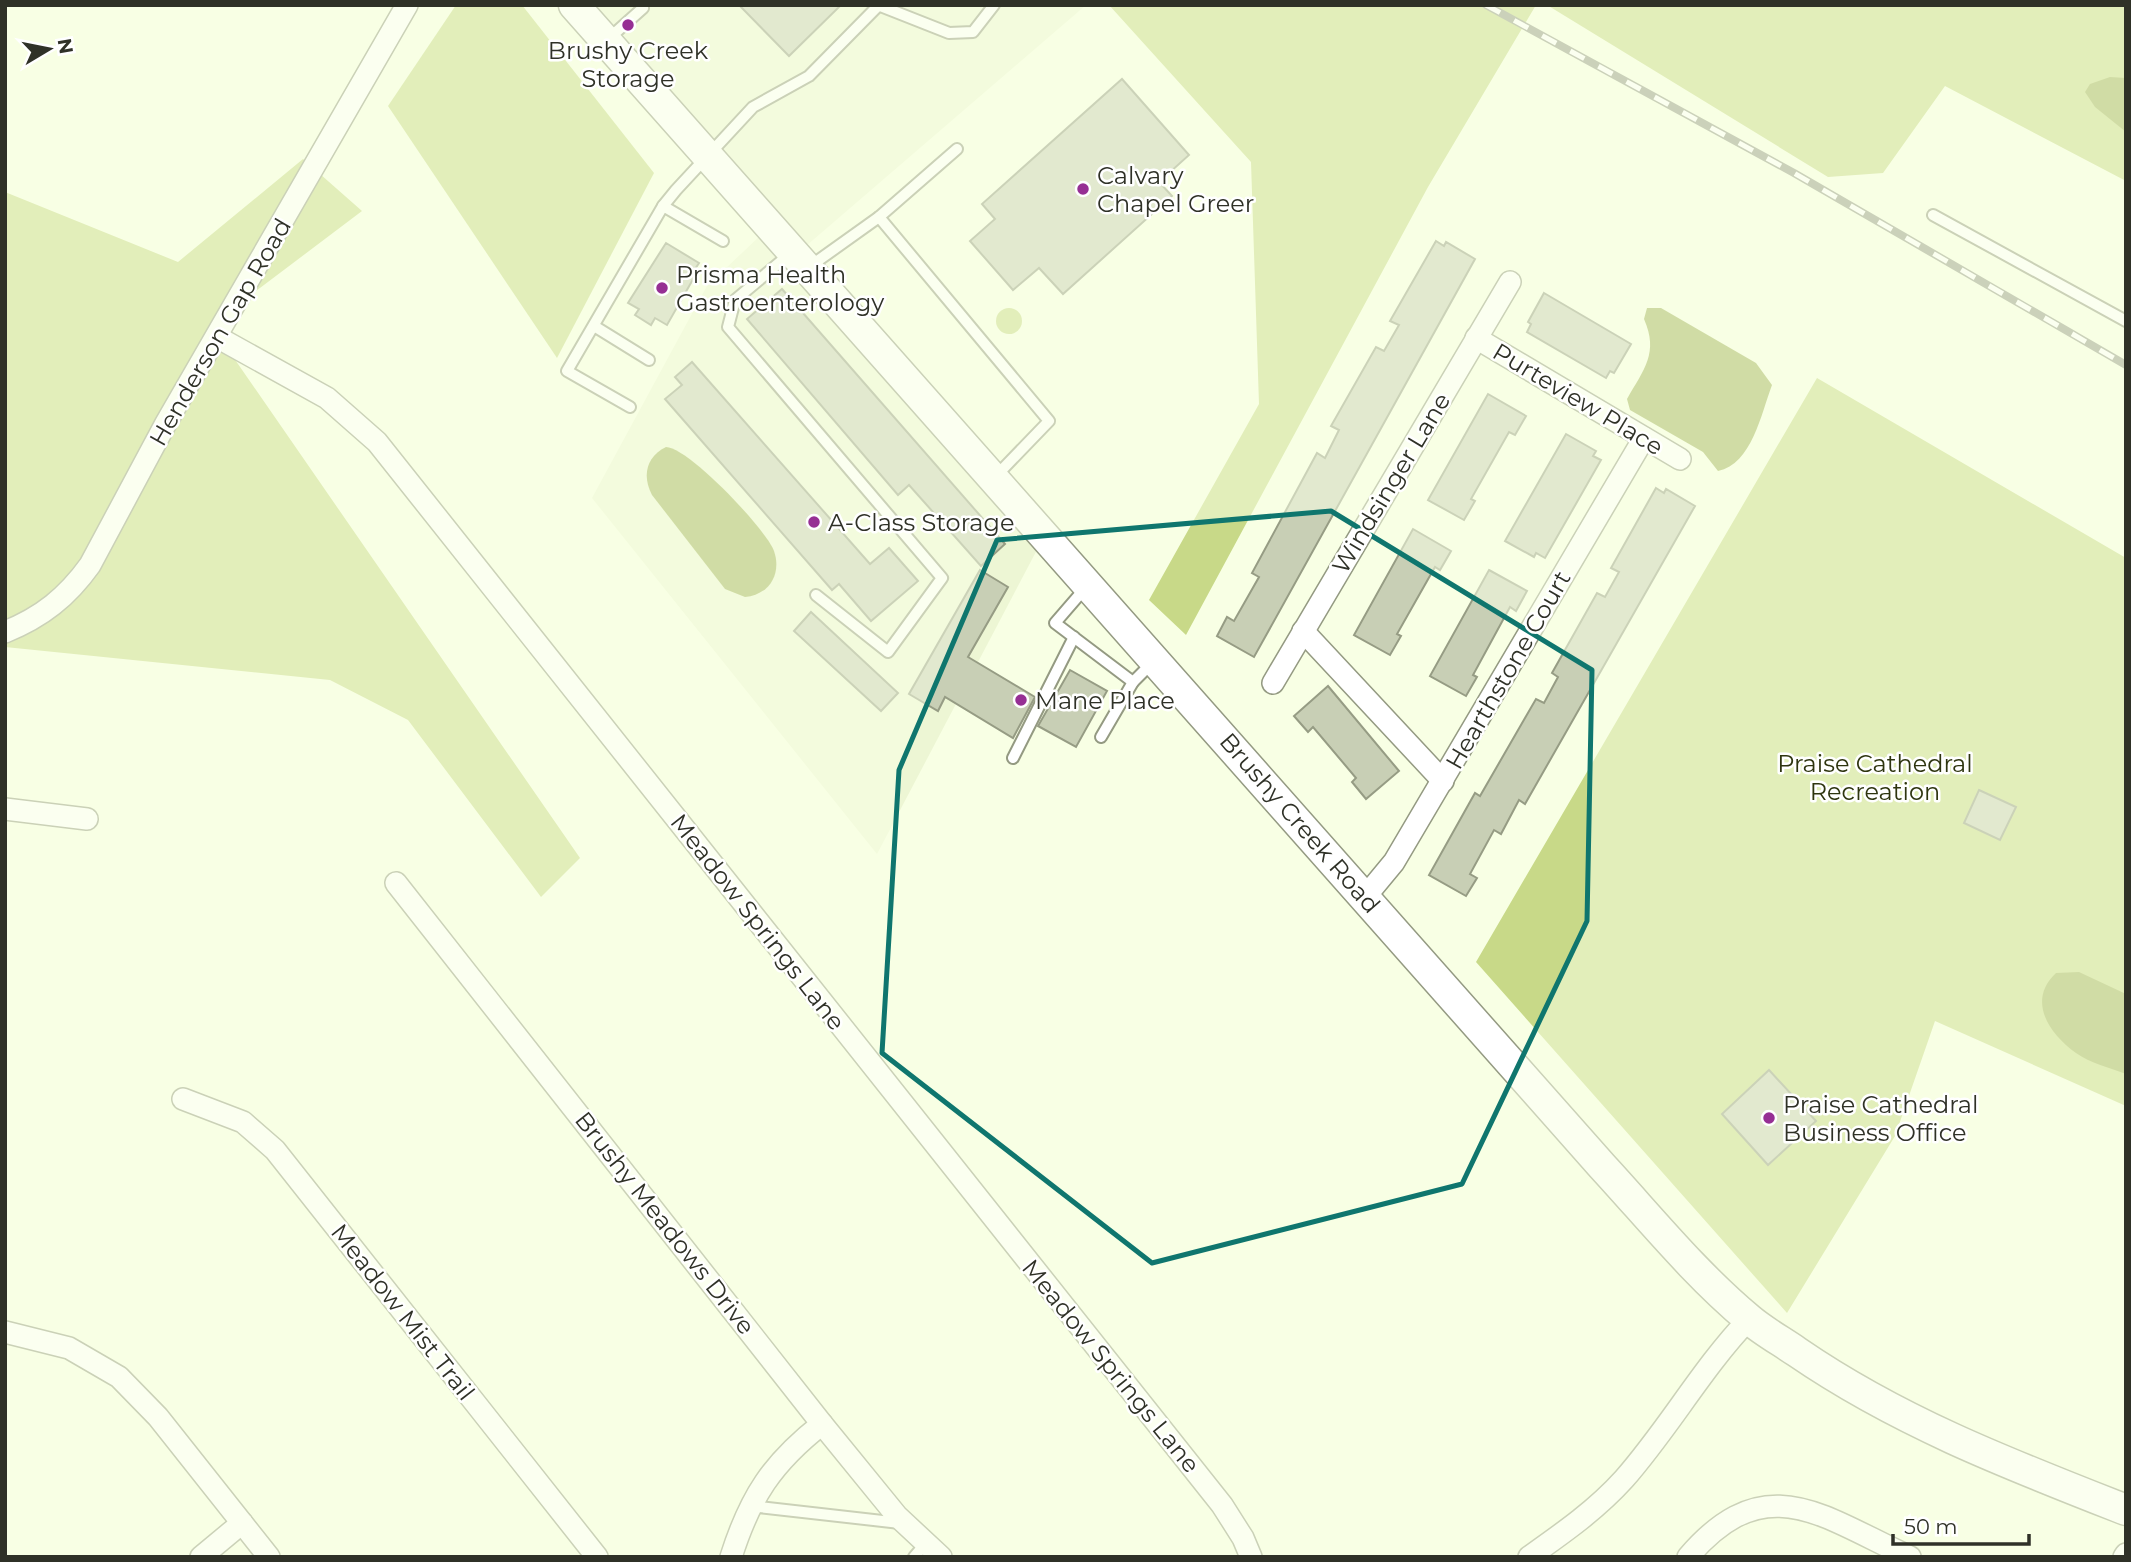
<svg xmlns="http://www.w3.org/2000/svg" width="2131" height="1562" viewBox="0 0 2131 1562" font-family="Montserrat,sans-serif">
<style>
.built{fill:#edf6d4}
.green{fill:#c8d988}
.water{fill:#a1b25a}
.building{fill:#c8cfb5;stroke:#969c84;stroke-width:2}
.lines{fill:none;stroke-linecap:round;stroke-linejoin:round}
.service-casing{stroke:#949a82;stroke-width:14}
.minor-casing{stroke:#949a82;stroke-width:24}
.secondary-casing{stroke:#949a82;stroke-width:33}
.service{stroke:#fff;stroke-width:10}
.minor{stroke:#fff;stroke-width:21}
.secondary{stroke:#fff;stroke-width:30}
.rail-casing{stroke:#959a87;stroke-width:8}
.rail{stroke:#fff;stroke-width:5;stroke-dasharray:16;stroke-linecap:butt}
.marked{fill:none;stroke:#0f766e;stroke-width:5;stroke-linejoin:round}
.poi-dot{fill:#962f94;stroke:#fff;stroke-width:2.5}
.labels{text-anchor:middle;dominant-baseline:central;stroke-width:5;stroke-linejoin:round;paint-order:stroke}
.poi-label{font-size:24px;fill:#2f3127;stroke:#fff;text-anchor:start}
.street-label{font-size:24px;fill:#2f3127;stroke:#fff}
.park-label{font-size:24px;fill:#2e350f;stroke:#fff}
</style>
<rect width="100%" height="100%" fill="#f8ffe4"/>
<g class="built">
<path d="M 590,5 L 1086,5 L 806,246 Z"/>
<path d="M 761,235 L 1039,546 L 877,854 L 592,498 L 707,286 Z"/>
</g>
<g class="green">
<path d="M 456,5 L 522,5 L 654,173 L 557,358 L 388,106 Z"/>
<path d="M 1109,5 L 1536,5 L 1428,187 L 1186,635 L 1149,600 L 1259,404 L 1251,162 Z"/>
<path d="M 1547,5 L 2126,5 L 2126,181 L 1945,86 L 1883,173 L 1828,177 Z"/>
<path d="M 303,159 L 362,211 L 211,325 L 580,858 L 541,897 L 408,720 L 330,680 L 5,647 L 5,192 L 178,262 Z"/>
<circle cx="1009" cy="321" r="13"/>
<path d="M 1817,378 L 2126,558 L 2126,1106 L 1935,1021 L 1895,1136 L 1787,1313 L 1476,962 Z"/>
</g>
<g class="water">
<path d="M 2110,77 L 2126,78 L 2126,132 L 2095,107 L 2085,92 L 2090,84 Z"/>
<path d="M 1647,308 L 1661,308 L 1756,363 L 1772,385 C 1761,414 1752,464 1718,471 L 1703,452 L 1630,410 L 1627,399 C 1644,369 1659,353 1644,319 Z"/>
<path d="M 666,447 C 688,447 766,529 774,551 C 782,574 769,595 745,597 L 725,589 L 652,495 C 642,476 646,457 666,447 Z"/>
<path d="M 2079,972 L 2126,994 L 2126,1074 C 2110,1068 2090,1063 2076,1053 C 2048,1033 2027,1000 2056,973 Z"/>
</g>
<g class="building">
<path d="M 739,5 L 841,5 L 789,56 Z"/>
<path d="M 1122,79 L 1189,155 L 1159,182 L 1172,196 L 1063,294 L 1039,268 L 1013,290 L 970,241 L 995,219 L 982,204 Z"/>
<path d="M 1436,241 L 1444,246 L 1446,242 L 1475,259 L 1254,657 L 1217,636 L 1227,617 L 1234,621 L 1259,577 L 1252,573 L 1317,453 L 1325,458 L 1339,430 L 1331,426 L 1376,347 L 1384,351 L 1399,325 L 1390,321 Z"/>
<path d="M 666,243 L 699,263 L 693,272 L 696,274 L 667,325 L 655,318 L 651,325 L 635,315 L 639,309 L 628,303 Z"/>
<path d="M 782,289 L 1005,544 L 981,566 L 909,485 L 898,495 L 747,319 Z"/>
<path d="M 1544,293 L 1631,344 L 1614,373 L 1610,371 L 1606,378 L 1527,332 L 1531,324 L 1528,322 Z"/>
<path d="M 692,362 L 870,564 L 889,548 L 918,581 L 871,621 L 839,584 L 832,590 L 665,399 L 682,385 L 675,377 Z"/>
<path d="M 1488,394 L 1526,416 L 1515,435 L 1509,432 L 1471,499 L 1475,501 L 1464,520 L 1428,500 Z"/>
<path d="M 1566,434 L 1596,451 L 1593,456 L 1601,460 L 1545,558 L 1536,553 L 1534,557 L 1505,541 Z"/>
<path d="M 1656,488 L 1664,493 L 1666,489 L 1695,506 L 1525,804 L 1519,800 L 1501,834 L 1494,830 L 1470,874 L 1477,878 L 1466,896 L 1429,875 L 1475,793 L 1480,796 L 1536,699 L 1544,703 L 1558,677 L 1552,673 L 1597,593 L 1605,597 L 1619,572 L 1611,568 Z"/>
<path d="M 1413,529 L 1451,551 L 1440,570 L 1435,567 L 1397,634 L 1401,636 L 1390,655 L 1354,635 Z"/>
<path d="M 980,570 L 1008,587 L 968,657 L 1035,697 L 1013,738 L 945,697 L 938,711 L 909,694 Z"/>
<path d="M 1489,570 L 1527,591 L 1516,611 L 1510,607 L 1473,675 L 1477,677 L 1466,696 L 1430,676 Z"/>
<path d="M 811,612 L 898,693 L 881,711 L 794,631 Z"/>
<path d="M 1070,670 L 1107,691 L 1076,747 L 1038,726 Z"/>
<path d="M 1328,686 L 1399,771 L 1366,799 L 1352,782 L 1356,778 L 1313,727 L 1308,732 L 1294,716 Z"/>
<path d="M 1979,790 L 2016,807 L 2000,840 L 1964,823 Z"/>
<path d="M 1769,1070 L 1816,1121 L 1768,1165 L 1722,1114 Z"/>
</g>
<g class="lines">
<g class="service-casing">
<g id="service">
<path d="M 878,5 L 949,33 L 973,32 L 994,5"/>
<path d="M 606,41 L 643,8 L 641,5"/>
<path d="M 663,206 L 723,241"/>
<path d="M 1933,215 L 2126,321"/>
<path d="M 879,217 L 1049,421 L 995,477"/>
<path d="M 791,253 L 735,300 L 728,327 L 942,578 L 888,652 L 816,595"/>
<path d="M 809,267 L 879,217 L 957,149"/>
<path d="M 594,326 L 649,360"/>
<path d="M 630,407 L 567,371 L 663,206 L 676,190 L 753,107 L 809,76 L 878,6"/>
<path d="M 1087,586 L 1055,623 L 1133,682 L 1154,661"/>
<path d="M 1101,737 L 1133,682"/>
<path d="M 1013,758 L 1074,637"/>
<path d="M 750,1506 L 900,1523"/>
<path d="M 914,1557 L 925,1544"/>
</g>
</g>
<g class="minor-casing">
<g id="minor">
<path d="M 217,337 L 327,398 L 377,442 L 1222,1505 L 1243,1538 L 1251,1557"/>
<path d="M 1476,338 L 1680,459"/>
<path d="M 1303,631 L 1443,781"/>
<path d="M 5,632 C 42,617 67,597 90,565 L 166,423 L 407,5"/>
<path d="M 1273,683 L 1510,282"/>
<path d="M 5,809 L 87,819"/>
<path d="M 396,883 L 822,1424 L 897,1516 L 941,1557"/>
<path d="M 1365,897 L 1394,862 L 1644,438"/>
<path d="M 183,1099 L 243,1122 L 275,1150 L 597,1557"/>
<path d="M 5,1332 L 69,1348 L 119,1377 L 158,1417 L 269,1557"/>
<path d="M 201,1557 L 242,1523"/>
<path d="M 731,1557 C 750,1497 772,1463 822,1424"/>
<path d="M 1529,1557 C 1563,1533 1596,1510 1624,1479 C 1669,1428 1702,1368 1749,1319"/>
<path d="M 1688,1557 C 1766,1466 1822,1517 1910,1557"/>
<path d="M 2124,1557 L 2126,1554"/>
</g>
</g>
<g class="secondary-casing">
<path id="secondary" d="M 574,5 L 1602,1166 C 1649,1217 1695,1274 1749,1319 C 1763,1331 1781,1341 1797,1352 C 1899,1422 2011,1465 2126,1510"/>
</g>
<use href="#service" class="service"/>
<use href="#minor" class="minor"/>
<use href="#secondary" class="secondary"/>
<g class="rail-casing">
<path id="rail" d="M 1486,5 L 1794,173 L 2126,365"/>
</g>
<use href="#rail" class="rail"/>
</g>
<path d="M0 0H2131V1562H0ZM 1331,511 L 1592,670 L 1587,921 L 1462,1184 L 1152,1263 L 882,1053 L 899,770 L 997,540 Z" fill="#f8ffe4" fill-opacity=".55" fill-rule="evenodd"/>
<path class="marked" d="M 1331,511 L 1592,670 L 1587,921 L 1462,1184 L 1152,1263 L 882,1053 L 899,770 L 997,540 Z"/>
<g class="poi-dot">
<circle cx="628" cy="25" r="7"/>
<circle cx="1083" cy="189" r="7"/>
<circle cx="662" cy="288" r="7"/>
<circle cx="814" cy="522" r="7"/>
<circle cx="1021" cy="700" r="7"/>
<circle cx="1769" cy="1118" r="7"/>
</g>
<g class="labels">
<g class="poi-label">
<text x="628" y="50" text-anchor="middle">Brushy Creek<tspan x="628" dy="28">Storage</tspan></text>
<text x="1097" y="175">Calvary<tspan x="1097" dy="28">Chapel Greer</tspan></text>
<text x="676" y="274">Prisma Health<tspan x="676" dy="28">Gastroenterology</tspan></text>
<text x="828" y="522">A-Class Storage</text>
<text x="1035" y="700">Mane Place</text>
<text x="1783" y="1104">Praise Cathedral<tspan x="1783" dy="28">Business Office</tspan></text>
</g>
<g class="street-label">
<text transform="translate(220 332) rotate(-60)">Henderson Gap Road</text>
<text transform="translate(1578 399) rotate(31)">Purteview Place</text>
<text transform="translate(1391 483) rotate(-59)">Windsinger Lane</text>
<text transform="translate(1508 670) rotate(-60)">Hearthstone Court</text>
<text transform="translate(1300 823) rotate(49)">Brushy Creek Road</text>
<text transform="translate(758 922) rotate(52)">Meadow Springs Lane</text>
<text transform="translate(665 1223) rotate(52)">Brushy Meadows Drive</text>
<text transform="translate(403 1312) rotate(52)">Meadow Mist Trail</text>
<text transform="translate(1111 1366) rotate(51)">Meadow Springs Lane</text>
</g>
<g class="park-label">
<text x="1875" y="763">Praise Cathedral<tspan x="1875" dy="28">Recreation</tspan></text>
</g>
</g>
<rect width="2131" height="1562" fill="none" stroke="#2f3127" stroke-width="14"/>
<g transform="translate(49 49) rotate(80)" stroke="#ffffff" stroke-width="5" paint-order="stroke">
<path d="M0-5L12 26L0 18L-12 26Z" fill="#2f3127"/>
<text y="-10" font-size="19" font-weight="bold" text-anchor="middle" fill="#2f3127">N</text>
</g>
<path d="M1893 1534v10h136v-10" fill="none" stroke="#2f3127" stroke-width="3.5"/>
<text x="1904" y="1534" font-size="21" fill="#2f3127" stroke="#ffffff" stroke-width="5" paint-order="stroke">50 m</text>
</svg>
